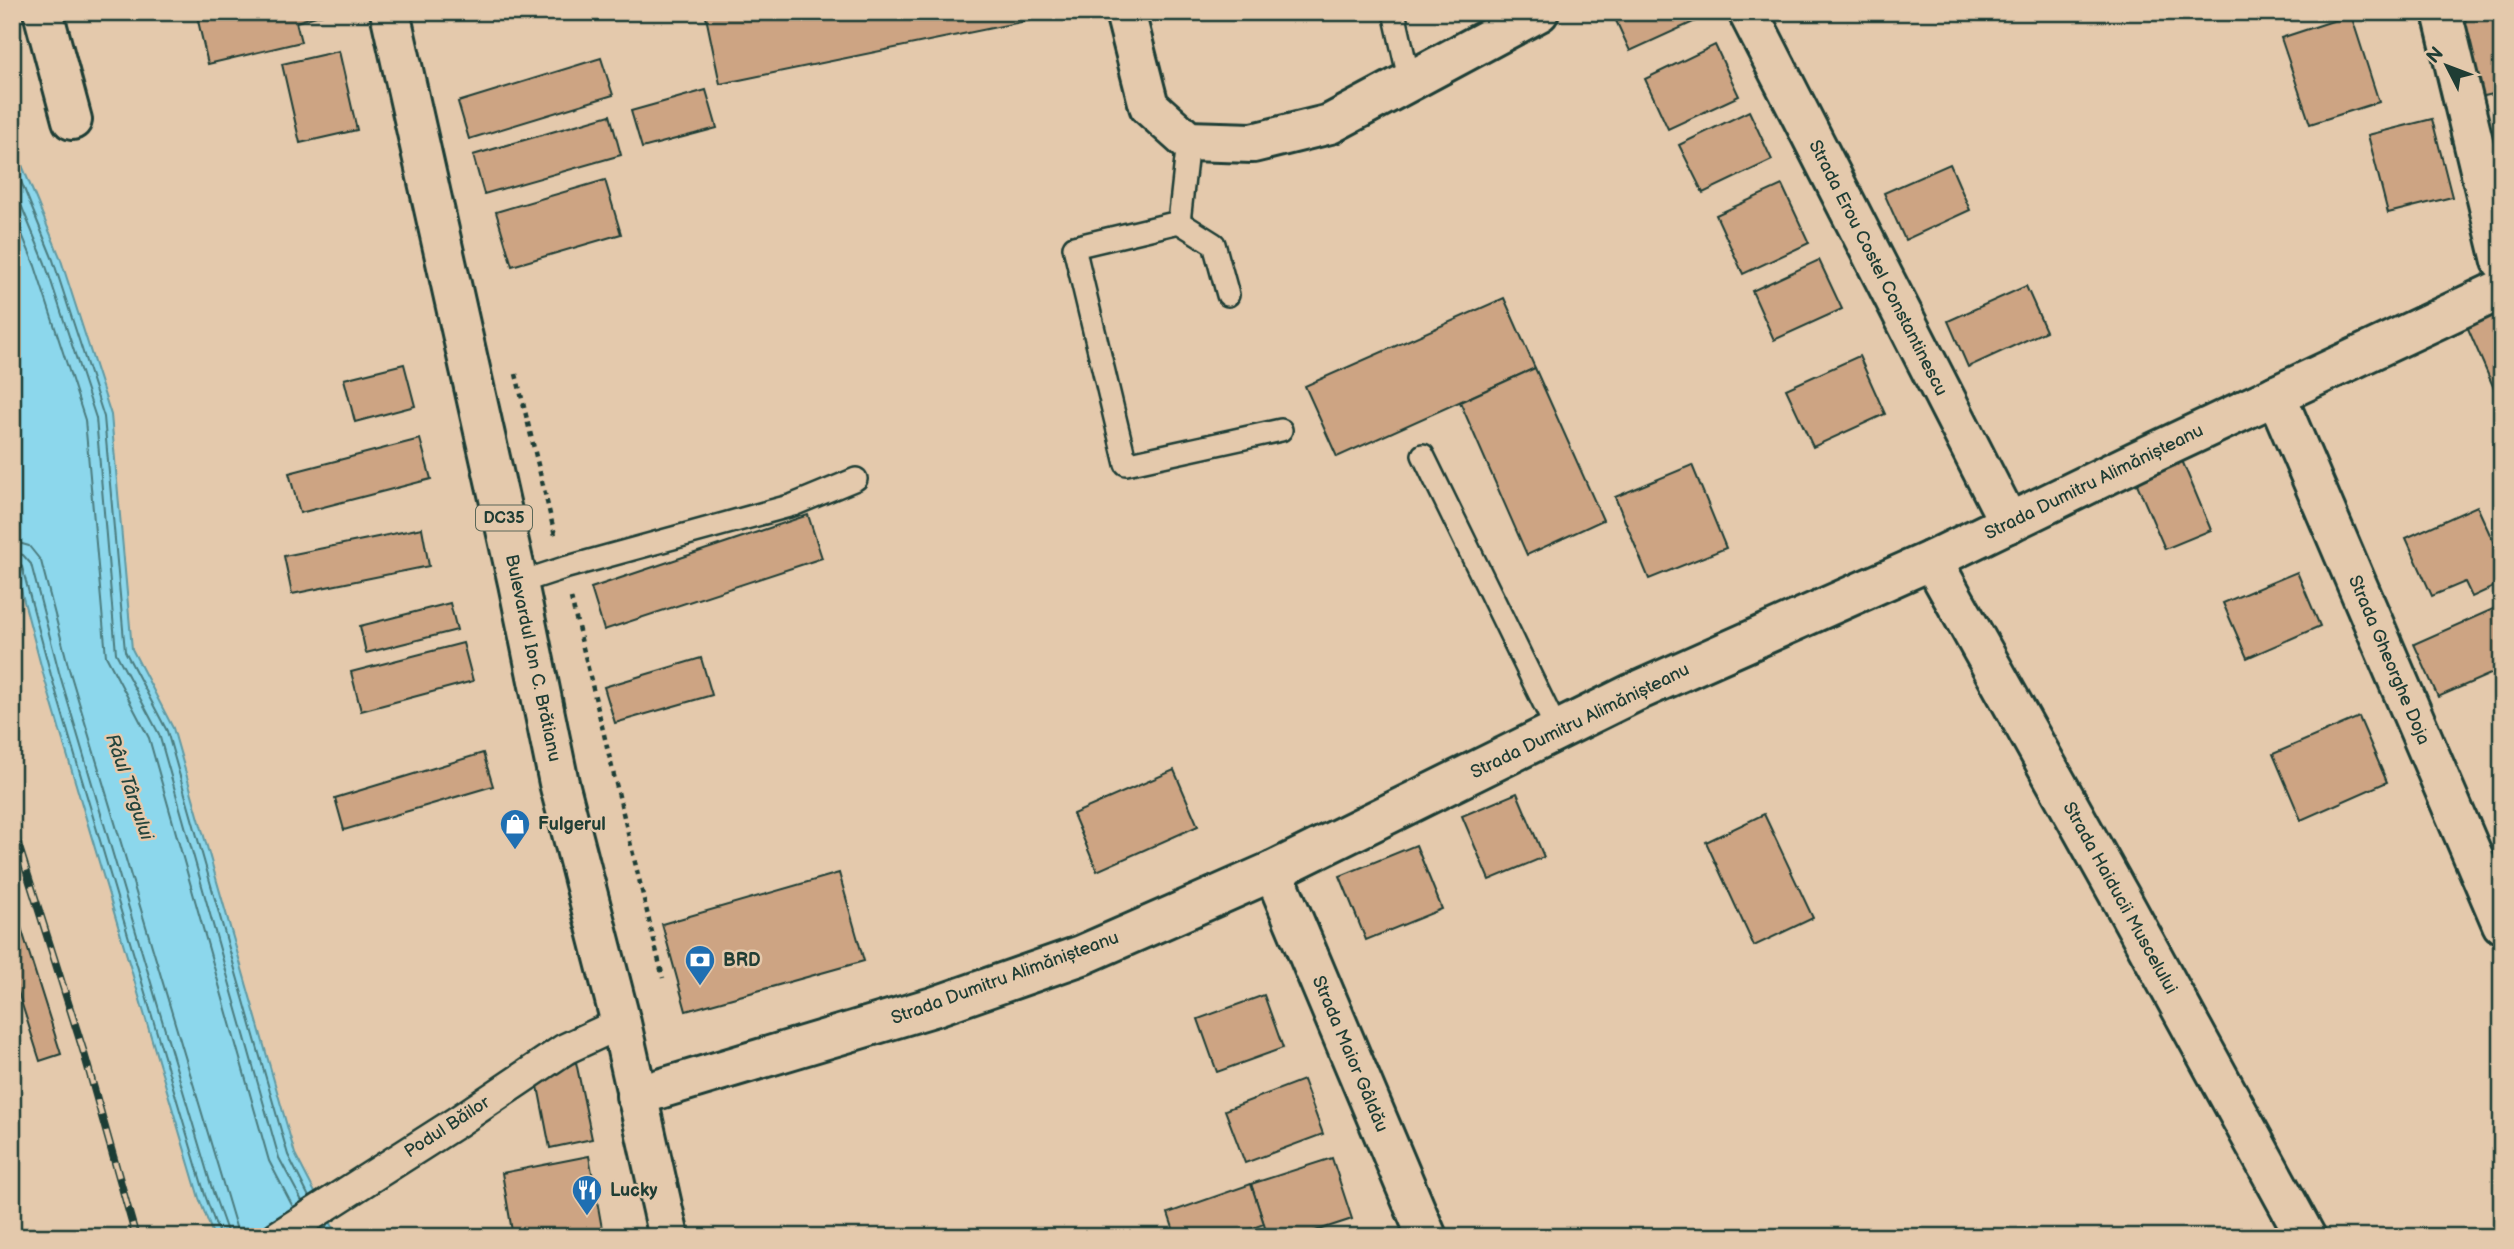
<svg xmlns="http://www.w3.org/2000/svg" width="2514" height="1249" viewBox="0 0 2514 1249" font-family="'Balsamiq Sans',sans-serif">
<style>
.water{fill:#8cd7ec;stroke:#6099a2;stroke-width:2}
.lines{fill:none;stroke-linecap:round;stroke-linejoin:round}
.shore{stroke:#4b7b7e;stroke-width:2}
.building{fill:#cda483;stroke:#1f3d34;stroke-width:2}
.service-casing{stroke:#1f3d34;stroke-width:26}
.pedestrian-casing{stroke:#1f3d34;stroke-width:35}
.minor-casing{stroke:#1f3d34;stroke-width:44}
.tertiary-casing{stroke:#1f3d34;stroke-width:44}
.trunk-casing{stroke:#1f3d34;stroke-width:44}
.path{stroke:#1f3d34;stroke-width:4.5;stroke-dasharray:5 5;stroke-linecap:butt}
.service{stroke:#e4c9ac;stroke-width:21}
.pedestrian{stroke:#e4c9ac;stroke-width:30}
.minor{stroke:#e4c9ac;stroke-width:38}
.tertiary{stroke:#e4c9ac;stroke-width:38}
.trunk{stroke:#e4c9ac;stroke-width:38}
.rail-casing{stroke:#1f3d34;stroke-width:8}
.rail{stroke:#e4c9ac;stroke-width:5;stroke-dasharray:16;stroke-linecap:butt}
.labels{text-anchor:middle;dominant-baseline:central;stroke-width:5;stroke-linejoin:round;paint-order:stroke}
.shield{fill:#e4c9ac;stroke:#5a6758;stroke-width:2}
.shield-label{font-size:16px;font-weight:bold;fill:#1f3d34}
.street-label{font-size:18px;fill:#1f3d34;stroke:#e4c9ac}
.poi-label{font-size:18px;font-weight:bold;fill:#1f3d34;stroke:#e4c9ac;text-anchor:start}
.water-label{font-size:19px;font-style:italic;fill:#24453d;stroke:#e4c9ac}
</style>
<rect width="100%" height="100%" fill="#e4c9ac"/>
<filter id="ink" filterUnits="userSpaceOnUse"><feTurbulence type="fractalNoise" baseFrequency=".0143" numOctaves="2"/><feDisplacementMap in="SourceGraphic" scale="14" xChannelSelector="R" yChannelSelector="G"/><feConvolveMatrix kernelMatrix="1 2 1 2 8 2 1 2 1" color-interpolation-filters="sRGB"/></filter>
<g filter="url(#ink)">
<path class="water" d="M 12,141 L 60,257 L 111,415 L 132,649 L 173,728 L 295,1154 L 338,1237 L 214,1237 L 199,1198 L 44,677 L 12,556 Z"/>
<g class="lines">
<g class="shore">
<path d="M 12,159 L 53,260 L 104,417 L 125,651 L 167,731 L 288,1155 L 309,1197"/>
<path d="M 12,183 L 45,263 L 96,418 L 116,653 L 159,734 L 279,1158 L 302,1201"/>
<path d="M 12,210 L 35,266 L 85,420 L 106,656 L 149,738 L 269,1161 L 293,1207"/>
<path d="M 12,541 L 29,546 L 41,561 L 69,669 L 239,1237"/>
<path d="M 12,552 L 23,555 L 31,564 L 59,672 L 213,1192 L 229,1237"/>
<path d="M 12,561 L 19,562 L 22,567 L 51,675 L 205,1195 L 220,1237"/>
</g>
</g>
<g class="building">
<path d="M 196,12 L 330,12 L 296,22 L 301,42 L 208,64 Z"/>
<path d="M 705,12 L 1070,12 L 720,84 Z"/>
<path d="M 1612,12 L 1697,12 L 1700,19 L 1630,51 Z"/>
<path d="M 2480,12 L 2502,12 L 2502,92 L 2480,97 L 2462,16 Z"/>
<path d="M 2351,15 L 2379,102 L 2310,124 L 2281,38 Z"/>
<path d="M 1715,45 L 1739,96 L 1668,129 L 1645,79 Z"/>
<path d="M 339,51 L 357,130 L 300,143 L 282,64 Z"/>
<path d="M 601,58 L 613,95 L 469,139 L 458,102 Z"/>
<path d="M 706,90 L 717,128 L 642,148 L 631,111 Z"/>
<path d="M 1749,111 L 1772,160 L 1703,193 L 1679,145 Z"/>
<path d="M 610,115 L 621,155 L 484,194 L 473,155 Z"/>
<path d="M 2432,119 L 2452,197 L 2388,213 L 2368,135 Z"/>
<path d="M 1950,164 L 1970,210 L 1905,240 L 1884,193 Z"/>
<path d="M 605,180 L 621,234 L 512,266 L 496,212 Z"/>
<path d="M 1782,185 L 1809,243 L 1743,274 L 1716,215 Z"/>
<path d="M 1819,260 L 1842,309 L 1774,340 L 1752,291 Z"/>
<path d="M 2026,286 L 2046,331 L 1968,367 L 1948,321 Z"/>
<path d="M 1504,298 L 1535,368 L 1337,457 L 1305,386 Z"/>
<path d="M 2502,299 L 2502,399 L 2499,400 L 2463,317 Z"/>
<path d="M 1859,356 L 1885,414 L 1813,447 L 1786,389 Z"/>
<path d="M 404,364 L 415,406 L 355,422 L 344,379 Z"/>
<path d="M 1535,368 L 1603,520 L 1527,555 L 1460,402 Z"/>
<path d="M 420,439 L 431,479 L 300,513 L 289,473 Z"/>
<path d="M 2181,458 L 2211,530 L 2165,549 L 2134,477 Z"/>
<path d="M 1692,465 L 1726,548 L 1649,579 L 1615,497 Z"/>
<path d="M 2477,506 L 2502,561 L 2502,583 L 2472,597 L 2465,582 L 2432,596 L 2406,538 Z"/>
<path d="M 808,515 L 822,558 L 604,630 L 591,588 Z"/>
<path d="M 422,528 L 429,566 L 292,594 L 284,556 Z"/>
<path d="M 2297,572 L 2320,626 L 2247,658 L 2223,603 Z"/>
<path d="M 450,603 L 457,630 L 366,653 L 360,626 Z"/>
<path d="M 2502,605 L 2502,669 L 2438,697 L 2414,644 Z"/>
<path d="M 463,643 L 473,681 L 361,711 L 351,672 Z"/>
<path d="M 701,658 L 712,695 L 615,723 L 604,687 Z"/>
<path d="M 2359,717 L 2387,782 L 2301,820 L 2273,754 Z"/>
<path d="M 483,753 L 493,786 L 344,830 L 335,798 Z"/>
<path d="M 1174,770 L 1198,826 L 1097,871 L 1073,814 Z"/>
<path d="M 1517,793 L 1544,857 L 1489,880 L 1462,816 Z"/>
<path d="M 1764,814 L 1813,918 L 1754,946 L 1706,842 Z"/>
<path d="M 1416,845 L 1442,909 L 1366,940 L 1340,876 Z"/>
<path d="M 839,873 L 864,961 L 686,1011 L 662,924 Z"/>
<path d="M 12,899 L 61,1054 L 40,1061 L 12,973 Z"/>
<path d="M 1264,995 L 1283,1048 L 1217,1072 L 1198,1019 Z"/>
<path d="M 576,1062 L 592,1139 L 550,1148 L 537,1081 Z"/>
<path d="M 1303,1080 L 1323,1134 L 1245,1163 L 1225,1110 Z"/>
<path d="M 589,1156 L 603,1234 L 590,1237 L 513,1237 L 502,1173 Z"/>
<path d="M 1332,1158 L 1352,1219 L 1297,1237 L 1268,1237 L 1251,1184 Z"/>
<path d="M 1251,1184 L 1264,1224 L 1228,1237 L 1176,1237 L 1168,1213 Z"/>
</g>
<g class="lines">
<g class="service-casing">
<g id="service">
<path d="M 1394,12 L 1410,83"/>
<path d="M 1179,222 L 1188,141"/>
<path d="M 1228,295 L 1214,244 L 1179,222 L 1074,247 L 1126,464 L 1281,430"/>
<path d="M 1423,455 L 1557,730"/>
<path d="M 518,583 L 564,568 L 793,505 L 856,479"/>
</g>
</g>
<g class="pedestrian-casing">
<path id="pedestrian" d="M 277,1237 L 457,1122 L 565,1049 L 621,1023"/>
</g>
<g class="minor-casing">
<g id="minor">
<path d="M 43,12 L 72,120"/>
<path d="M 1125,12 L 1149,106 L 1188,141 L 1253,143 L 1330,124 L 1539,12"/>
<path d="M 1748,12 L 2009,523"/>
<path d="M 2442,12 L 2502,261"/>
<path d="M 2276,395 L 2502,924"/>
<path d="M 1932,560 L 2124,904 L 2306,1237"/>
<path d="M 1273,871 L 1427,1237"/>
</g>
</g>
<g class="tertiary-casing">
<path id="tertiary" d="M 636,1096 L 933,1007 L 1082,955 L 1178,913 L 1273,871 L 1633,693 L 1932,560 L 2136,461 L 2502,289"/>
</g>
<g class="trunk-casing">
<path id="trunk" d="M 390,12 L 518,583 L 559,783 L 621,1023 L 669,1237"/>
</g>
<g class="path">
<path d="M 516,374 L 556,539"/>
<path d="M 571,598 L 663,978"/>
</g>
<use href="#service" class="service"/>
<use href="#pedestrian" class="pedestrian"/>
<use href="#minor" class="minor"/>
<use href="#tertiary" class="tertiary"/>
<use href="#trunk" class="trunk"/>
<g class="rail-casing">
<path id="rail" d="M 12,825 L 84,1053 L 136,1237"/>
</g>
<use href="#rail" class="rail"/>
</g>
</g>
<defs>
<g id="shop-pin" transform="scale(1.575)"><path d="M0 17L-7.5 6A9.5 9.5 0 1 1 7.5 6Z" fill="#1f6fb2" stroke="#e4c9ac"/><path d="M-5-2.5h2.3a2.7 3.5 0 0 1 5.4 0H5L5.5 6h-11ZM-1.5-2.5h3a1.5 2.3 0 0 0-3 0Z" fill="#fff"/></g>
<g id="bank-pin" transform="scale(1.575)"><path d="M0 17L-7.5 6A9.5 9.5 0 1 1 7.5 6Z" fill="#1f6fb2" stroke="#e4c9ac"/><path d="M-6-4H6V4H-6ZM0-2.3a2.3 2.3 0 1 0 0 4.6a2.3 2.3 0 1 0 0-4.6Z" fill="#fff"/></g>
<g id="restaurant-pin" transform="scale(1.575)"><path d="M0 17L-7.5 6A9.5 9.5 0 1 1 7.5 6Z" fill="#1f6fb2" stroke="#e4c9ac"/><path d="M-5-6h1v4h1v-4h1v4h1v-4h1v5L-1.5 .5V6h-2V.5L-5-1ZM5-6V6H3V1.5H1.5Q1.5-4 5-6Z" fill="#fff"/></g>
</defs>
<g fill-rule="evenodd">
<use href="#shop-pin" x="515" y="824"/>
<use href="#bank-pin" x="700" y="960"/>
<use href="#restaurant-pin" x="587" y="1190"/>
</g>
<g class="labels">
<rect class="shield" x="476" y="505.5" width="56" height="25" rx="5"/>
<g class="shield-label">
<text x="504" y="518">DC35</text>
</g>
<g class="street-label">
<text transform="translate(1878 268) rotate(63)">Strada Erou Costel Constantinescu</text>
<text transform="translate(2094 482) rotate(-26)">Strada Dumitru Alimănișteanu</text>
<text transform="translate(533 658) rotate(78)">Bulevardul Ion C. Brătianu</text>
<text transform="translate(2389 660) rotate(67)">Strada Gheorghe Doja</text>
<text transform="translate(1580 721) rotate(-26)">Strada Dumitru Alimănișteanu</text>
<text transform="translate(2120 898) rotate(61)">Strada Haiducii Muscelului</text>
<text transform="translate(1005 978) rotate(-20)">Strada Dumitru Alimănișteanu</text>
<text transform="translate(1350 1054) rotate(67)">Strada Maior Gâldău</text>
<text transform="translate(447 1127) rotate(-33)">Podul Băilor</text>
</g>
<g class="poi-label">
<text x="538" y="824">Fulgerul</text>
<text x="723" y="960">BRD</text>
<text x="610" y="1190">Lucky</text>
</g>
<g class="water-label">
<text transform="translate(129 787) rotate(71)">Râul Târgului</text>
</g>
</g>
<rect width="2514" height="1249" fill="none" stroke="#e4c9ac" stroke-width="42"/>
<rect x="21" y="21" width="2472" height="1207" fill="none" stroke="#1f3d34" stroke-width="2.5" filter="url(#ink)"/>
<g transform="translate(2447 66) rotate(312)" stroke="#e4c9ac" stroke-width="5" paint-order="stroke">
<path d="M0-5L12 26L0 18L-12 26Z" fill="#1f3d34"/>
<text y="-10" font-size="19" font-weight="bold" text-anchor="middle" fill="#1f3d34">N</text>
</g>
</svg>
